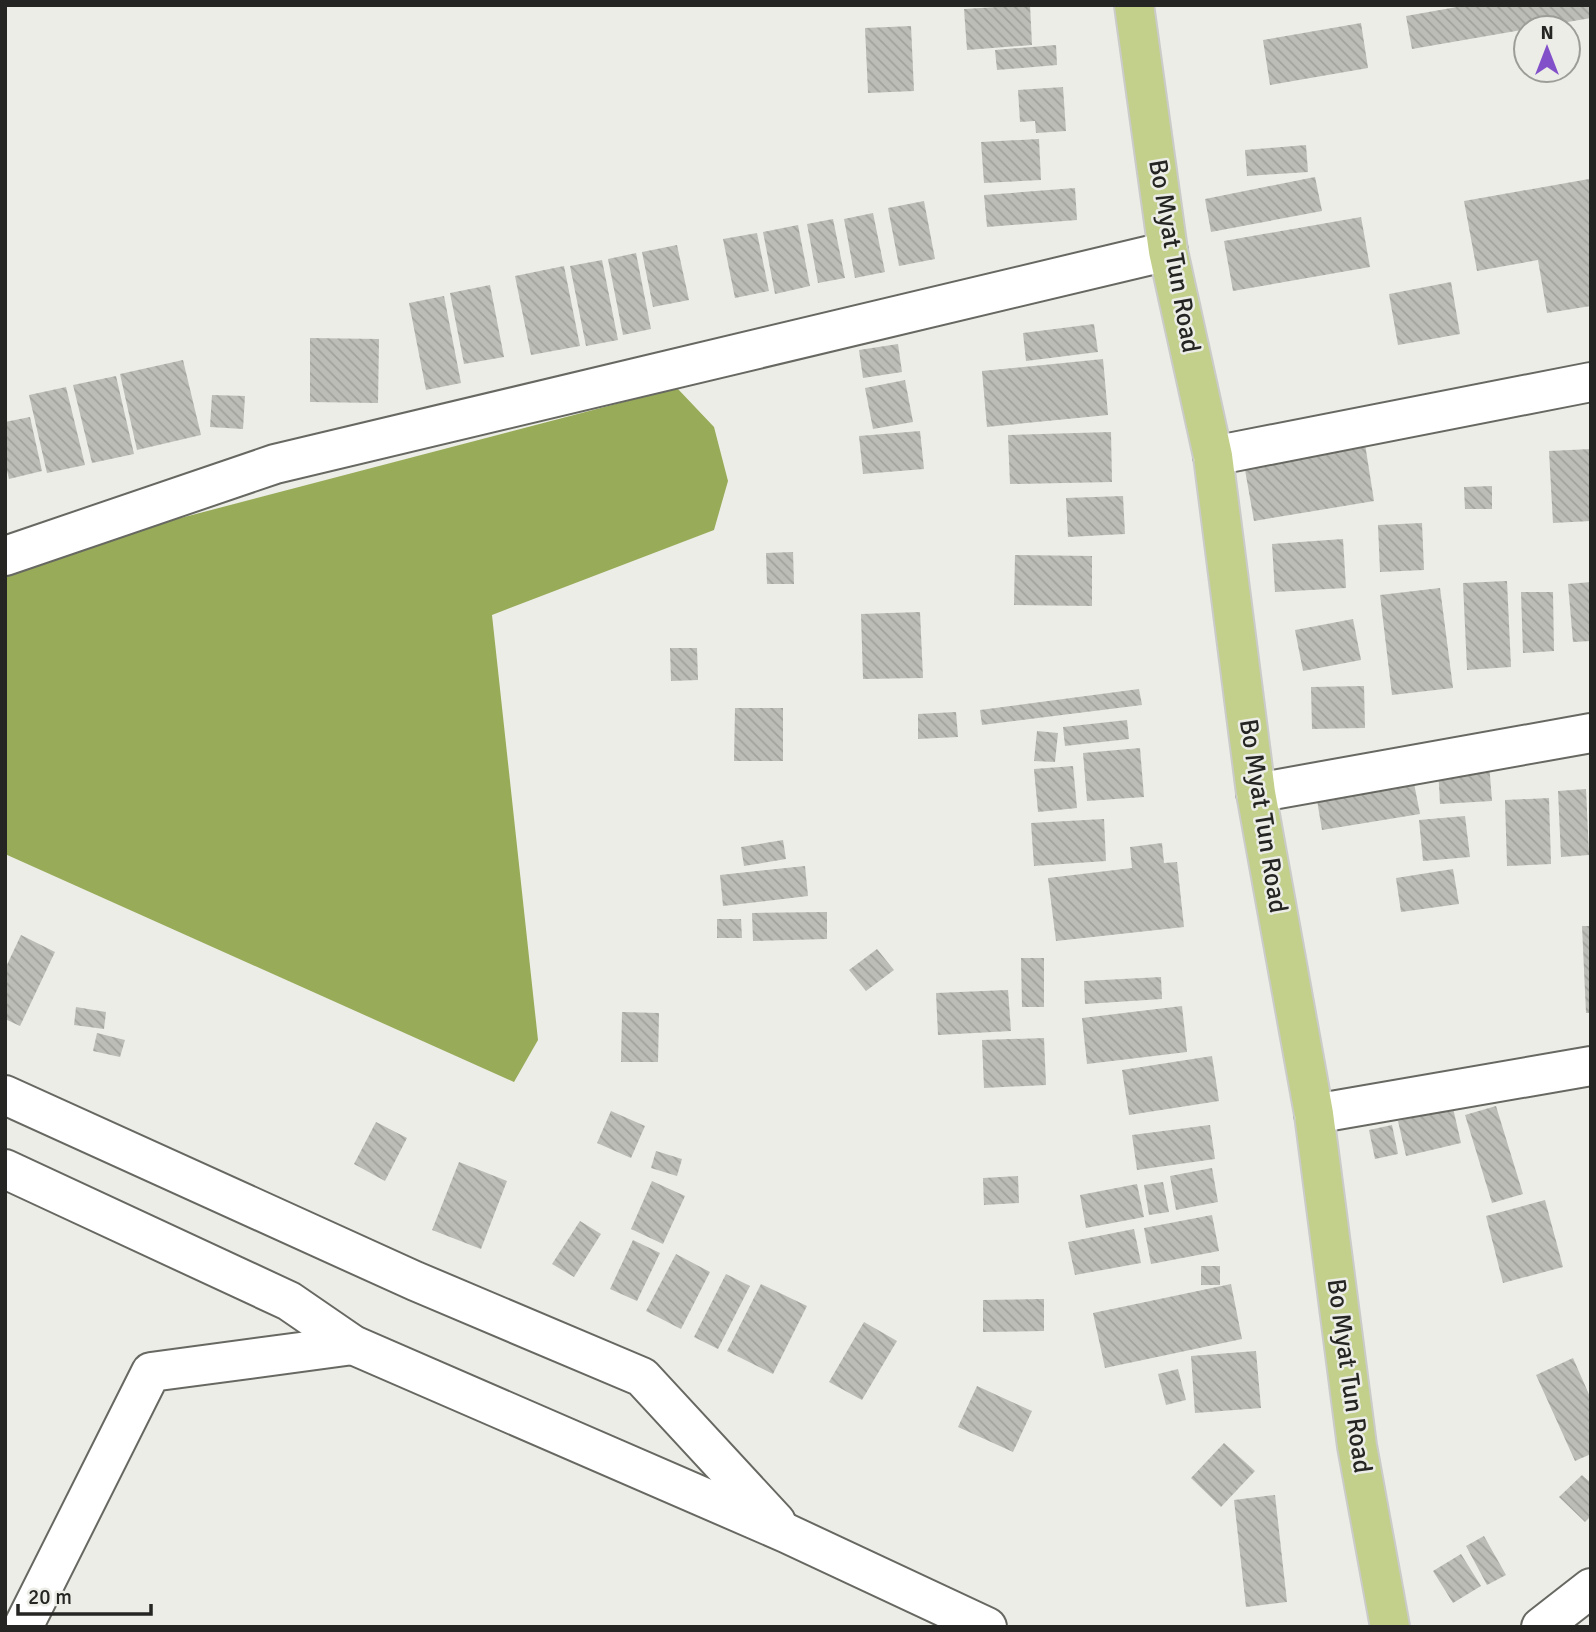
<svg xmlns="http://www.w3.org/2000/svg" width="1596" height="1632" viewBox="0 0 1596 1632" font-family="Signika,sans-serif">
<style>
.water{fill:#98ab58}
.building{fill:url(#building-back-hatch)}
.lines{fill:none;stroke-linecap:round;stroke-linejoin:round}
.minor-casing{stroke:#666861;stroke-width:42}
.major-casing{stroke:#cbcbca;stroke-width:42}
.minor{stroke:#fff;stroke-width:38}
.major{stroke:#c2d08b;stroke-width:38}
.labels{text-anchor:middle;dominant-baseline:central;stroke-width:5;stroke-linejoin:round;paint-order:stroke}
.street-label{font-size:26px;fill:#252623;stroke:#ebede6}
</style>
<defs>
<pattern id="building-back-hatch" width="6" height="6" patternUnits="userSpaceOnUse" patternTransform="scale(1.75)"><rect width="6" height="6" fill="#bbbdb6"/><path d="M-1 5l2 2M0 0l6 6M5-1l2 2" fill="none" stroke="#a1a29c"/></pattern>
</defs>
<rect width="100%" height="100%" fill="#ebede6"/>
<path class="water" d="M 677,388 L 714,427 L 728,481 L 714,530 L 492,615 L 538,1040 L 514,1082 L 5,854 L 5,564 Z"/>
<g class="building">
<path d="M 1030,5 L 1032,45 L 967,50 L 964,9 Z"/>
<path d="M 1468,5 L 1591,5 L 1591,18 L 1412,49 L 1406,16 Z"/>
<path d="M 1361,23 L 1368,68 L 1270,85 L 1263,40 Z"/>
<path d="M 911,26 L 914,91 L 868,93 L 865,28 Z"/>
<path d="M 1056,45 L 1057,65 L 997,70 L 995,50 Z"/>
<path d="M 1063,87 L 1066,131 L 1036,133 L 1035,121 L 1020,122 L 1018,90 Z"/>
<path d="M 1039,139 L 1041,180 L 984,183 L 981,142 Z"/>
<path d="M 1306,145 L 1308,172 L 1247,176 L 1245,150 Z"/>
<path d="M 1315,177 L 1322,211 L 1211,232 L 1205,199 Z"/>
<path d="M 1589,179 L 1591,306 L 1547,313 L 1538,260 L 1477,271 L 1464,201 Z"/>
<path d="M 1075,188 L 1077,220 L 987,227 L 984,195 Z"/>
<path d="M 924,201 L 935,259 L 899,266 L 888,208 Z"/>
<path d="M 873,213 L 885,272 L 855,278 L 844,219 Z"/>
<path d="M 1361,217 L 1370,267 L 1233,291 L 1224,241 Z"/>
<path d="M 833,219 L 845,278 L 818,283 L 807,224 Z"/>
<path d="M 798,225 L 810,286 L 775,294 L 763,232 Z"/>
<path d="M 757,233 L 769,291 L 735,298 L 723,239 Z"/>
<path d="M 677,245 L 689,300 L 653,307 L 642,252 Z"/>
<path d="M 636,253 L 651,329 L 623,335 L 608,259 Z"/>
<path d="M 602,260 L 618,340 L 586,346 L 570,266 Z"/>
<path d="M 564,266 L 580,346 L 531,355 L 515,276 Z"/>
<path d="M 1451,282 L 1460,334 L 1398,345 L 1389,294 Z"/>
<path d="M 490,285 L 504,357 L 464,364 L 450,293 Z"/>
<path d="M 444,296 L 461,383 L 426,390 L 409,303 Z"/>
<path d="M 1094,324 L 1098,352 L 1026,361 L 1023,333 Z"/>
<path d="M 310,338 L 379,339 L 378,403 L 310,402 Z"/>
<path d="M 898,344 L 902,372 L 863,378 L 859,350 Z"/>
<path d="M 1103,359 L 1108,415 L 987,427 L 982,371 Z"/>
<path d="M 183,360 L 201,435 L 137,450 L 120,374 Z"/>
<path d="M 116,376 L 134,454 L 92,463 L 73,385 Z"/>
<path d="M 905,380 L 913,422 L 873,429 L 865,388 Z"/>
<path d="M 66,387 L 85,465 L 47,473 L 29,395 Z"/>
<path d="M 212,395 L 245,396 L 243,429 L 210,427 Z"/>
<path d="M 30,417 L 42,471 L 9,479 L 5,462 L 5,422 Z"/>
<path d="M 920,431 L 924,469 L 863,474 L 859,436 Z"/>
<path d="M 1111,432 L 1112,482 L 1010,484 L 1008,435 Z"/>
<path d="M 1365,444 L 1374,501 L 1254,521 L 1244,464 Z"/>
<path d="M 1591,449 L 1591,521 L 1553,523 L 1549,451 Z"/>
<path d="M 1492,486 L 1492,509 L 1465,509 L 1464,487 Z"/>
<path d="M 1123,496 L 1125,534 L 1068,537 L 1066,498 Z"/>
<path d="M 1422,523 L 1424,570 L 1380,572 L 1378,525 Z"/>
<path d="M 1343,539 L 1346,588 L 1275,592 L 1272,544 Z"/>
<path d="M 793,552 L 794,584 L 767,584 L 766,553 Z"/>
<path d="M 1015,555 L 1092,556 L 1092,606 L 1014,605 Z"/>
<path d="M 1507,581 L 1511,667 L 1467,670 L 1463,583 Z"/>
<path d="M 1591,582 L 1591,641 L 1573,642 L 1568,584 Z"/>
<path d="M 1440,588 L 1453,688 L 1392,695 L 1380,595 Z"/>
<path d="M 1521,592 L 1553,592 L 1554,651 L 1523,653 Z"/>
<path d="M 920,612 L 923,678 L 863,679 L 861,614 Z"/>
<path d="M 1353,619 L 1361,660 L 1303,671 L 1295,630 Z"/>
<path d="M 670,648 L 697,648 L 698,680 L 671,681 Z"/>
<path d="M 1364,686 L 1365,728 L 1312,729 L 1311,687 Z"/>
<path d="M 1139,689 L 1142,705 L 982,725 L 980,710 Z"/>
<path d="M 735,708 L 783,708 L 783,761 L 734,761 Z"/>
<path d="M 956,712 L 958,737 L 918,739 L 918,714 Z"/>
<path d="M 1127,720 L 1129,739 L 1065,746 L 1063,727 Z"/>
<path d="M 1037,731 L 1058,733 L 1055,762 L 1034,761 Z"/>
<path d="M 1140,748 L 1144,797 L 1087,801 L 1083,753 Z"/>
<path d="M 1489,763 L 1492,801 L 1440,804 L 1438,766 Z"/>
<path d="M 1073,766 L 1077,808 L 1038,812 L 1034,769 Z"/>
<path d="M 1413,778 L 1420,814 L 1322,830 L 1316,794 Z"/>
<path d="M 1586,789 L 1589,855 L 1561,857 L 1558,791 Z"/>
<path d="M 1549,798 L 1551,864 L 1507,866 L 1505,800 Z"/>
<path d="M 1465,816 L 1470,857 L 1423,861 L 1419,820 Z"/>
<path d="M 1104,819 L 1106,861 L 1034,866 L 1031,823 Z"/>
<path d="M 783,840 L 786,859 L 744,866 L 741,847 Z"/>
<path d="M 1162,843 L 1164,863 L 1177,862 L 1184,927 L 1056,941 L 1048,878 L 1132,868 L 1130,847 Z"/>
<path d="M 805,866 L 808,896 L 723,906 L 720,875 Z"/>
<path d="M 1453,869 L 1459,904 L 1401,912 L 1396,878 Z"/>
<path d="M 827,912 L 827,939 L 753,941 L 752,913 Z"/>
<path d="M 717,919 L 741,919 L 742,938 L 717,938 Z"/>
<path d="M 1582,926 L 1591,926 L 1591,1013 L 1586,1013 Z"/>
<path d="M 21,935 L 55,952 L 20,1026 L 5,1019 L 5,969 Z"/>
<path d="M 877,949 L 894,970 L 866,991 L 849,970 Z"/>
<path d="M 1021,958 L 1044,958 L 1044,1007 L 1022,1007 Z"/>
<path d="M 1161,977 L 1162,999 L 1085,1004 L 1084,981 Z"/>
<path d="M 1008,990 L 1011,1031 L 938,1035 L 936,993 Z"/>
<path d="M 1182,1006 L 1187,1052 L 1087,1064 L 1082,1018 Z"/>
<path d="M 76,1007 L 106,1012 L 104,1029 L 74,1025 Z"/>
<path d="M 622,1012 L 659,1013 L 658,1062 L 621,1062 Z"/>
<path d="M 97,1033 L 125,1040 L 120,1057 L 93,1051 Z"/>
<path d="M 1044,1038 L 1046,1085 L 984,1088 L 982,1040 Z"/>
<path d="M 1212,1056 L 1219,1101 L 1129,1115 L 1122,1070 Z"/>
<path d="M 1496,1106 L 1523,1194 L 1492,1203 L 1465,1115 Z"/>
<path d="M 1453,1108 L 1461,1143 L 1406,1156 L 1398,1121 Z"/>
<path d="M 611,1111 L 645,1126 L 631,1158 L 597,1143 Z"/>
<path d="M 376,1122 L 407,1138 L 385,1181 L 354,1164 Z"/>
<path d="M 1210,1125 L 1215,1159 L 1137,1170 L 1132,1135 Z"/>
<path d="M 1392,1125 L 1398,1154 L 1375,1159 L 1369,1130 Z"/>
<path d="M 656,1151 L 682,1159 L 677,1176 L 651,1168 Z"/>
<path d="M 459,1162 L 507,1181 L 481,1249 L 432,1230 Z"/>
<path d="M 1212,1168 L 1218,1202 L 1176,1210 L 1170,1176 Z"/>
<path d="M 1018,1176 L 1019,1203 L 984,1205 L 983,1178 Z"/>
<path d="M 652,1181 L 685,1196 L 663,1244 L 631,1229 Z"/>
<path d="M 1163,1182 L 1169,1212 L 1149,1215 L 1144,1185 Z"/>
<path d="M 1137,1184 L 1144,1217 L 1086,1228 L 1080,1195 Z"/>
<path d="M 1545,1200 L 1563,1267 L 1503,1283 L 1486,1216 Z"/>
<path d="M 1212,1215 L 1219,1251 L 1151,1264 L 1144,1228 Z"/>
<path d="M 580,1221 L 601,1234 L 574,1277 L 552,1264 Z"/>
<path d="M 1134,1229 L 1141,1263 L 1075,1275 L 1068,1242 Z"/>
<path d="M 633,1240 L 660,1253 L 637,1301 L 610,1289 Z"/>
<path d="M 676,1254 L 710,1272 L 681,1329 L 646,1311 Z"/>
<rect x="1201" y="1266" width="19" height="19"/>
<path d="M 726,1274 L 750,1286 L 718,1349 L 694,1337 Z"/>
<path d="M 761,1284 L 807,1306 L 773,1374 L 727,1351 Z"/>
<path d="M 1231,1284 L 1242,1339 L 1105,1368 L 1093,1313 Z"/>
<path d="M 1044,1299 L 1044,1331 L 983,1332 L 983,1300 Z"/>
<path d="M 864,1322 L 897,1341 L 862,1400 L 829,1382 Z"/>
<path d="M 1256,1351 L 1261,1408 L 1195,1413 L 1191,1356 Z"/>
<path d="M 1573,1358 L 1591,1399 L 1591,1454 L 1575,1461 L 1536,1375 Z"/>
<path d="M 1178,1369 L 1186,1400 L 1166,1405 L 1158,1374 Z"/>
<path d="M 977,1386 L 1032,1411 L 1013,1452 L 958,1427 Z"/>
<path d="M 1224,1443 L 1255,1471 L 1221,1507 L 1191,1478 Z"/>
<path d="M 1582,1475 L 1591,1483 L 1591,1516 L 1585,1522 L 1559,1497 Z"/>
<path d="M 1275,1495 L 1287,1602 L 1246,1607 L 1234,1500 Z"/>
<path d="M 1484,1536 L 1506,1575 L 1487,1585 L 1466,1546 Z"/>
<path d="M 1461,1554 L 1481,1586 L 1453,1603 L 1433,1571 Z"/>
</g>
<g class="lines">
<g class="minor-casing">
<g id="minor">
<path d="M 1213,456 L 1591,382"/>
<path d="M 5,556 L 275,464 L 1168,251"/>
<path d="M 1256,793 L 1591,733"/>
<path d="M 5,1095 L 415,1281 L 642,1377 L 776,1522"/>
<path d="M 1314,1114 L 1591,1066"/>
<path d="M 5,1169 L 289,1301 L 353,1345 L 786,1533 L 987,1627"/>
<path d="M 23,1627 L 151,1372 L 353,1345"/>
<path d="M 1541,1627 L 1591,1588"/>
</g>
</g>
<g class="major-casing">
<path id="major" d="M 1134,5 L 1168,251 L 1213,456 L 1256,793 L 1314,1114 L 1357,1446 L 1390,1627"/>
</g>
<use href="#minor" class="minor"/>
<use href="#major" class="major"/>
</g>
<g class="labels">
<g class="street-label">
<text transform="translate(1174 256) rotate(80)">Bo Myat Tun Road</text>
<text transform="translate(1263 816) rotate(81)">Bo Myat Tun Road</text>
<text transform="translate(1349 1376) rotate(82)">Bo Myat Tun Road</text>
</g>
</g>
<rect width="1596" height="1632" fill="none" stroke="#252623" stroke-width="14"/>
<g transform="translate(1547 49)"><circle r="33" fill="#ebede6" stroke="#9c9d98" stroke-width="2"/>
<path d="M0-5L12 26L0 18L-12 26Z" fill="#8250c8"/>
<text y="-10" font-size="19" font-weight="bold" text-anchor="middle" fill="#252623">N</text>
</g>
<path d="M18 1604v10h133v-10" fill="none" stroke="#252623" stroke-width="3.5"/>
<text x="28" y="1604" font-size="21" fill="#252623" stroke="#ebede6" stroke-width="5" paint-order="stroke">20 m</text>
</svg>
